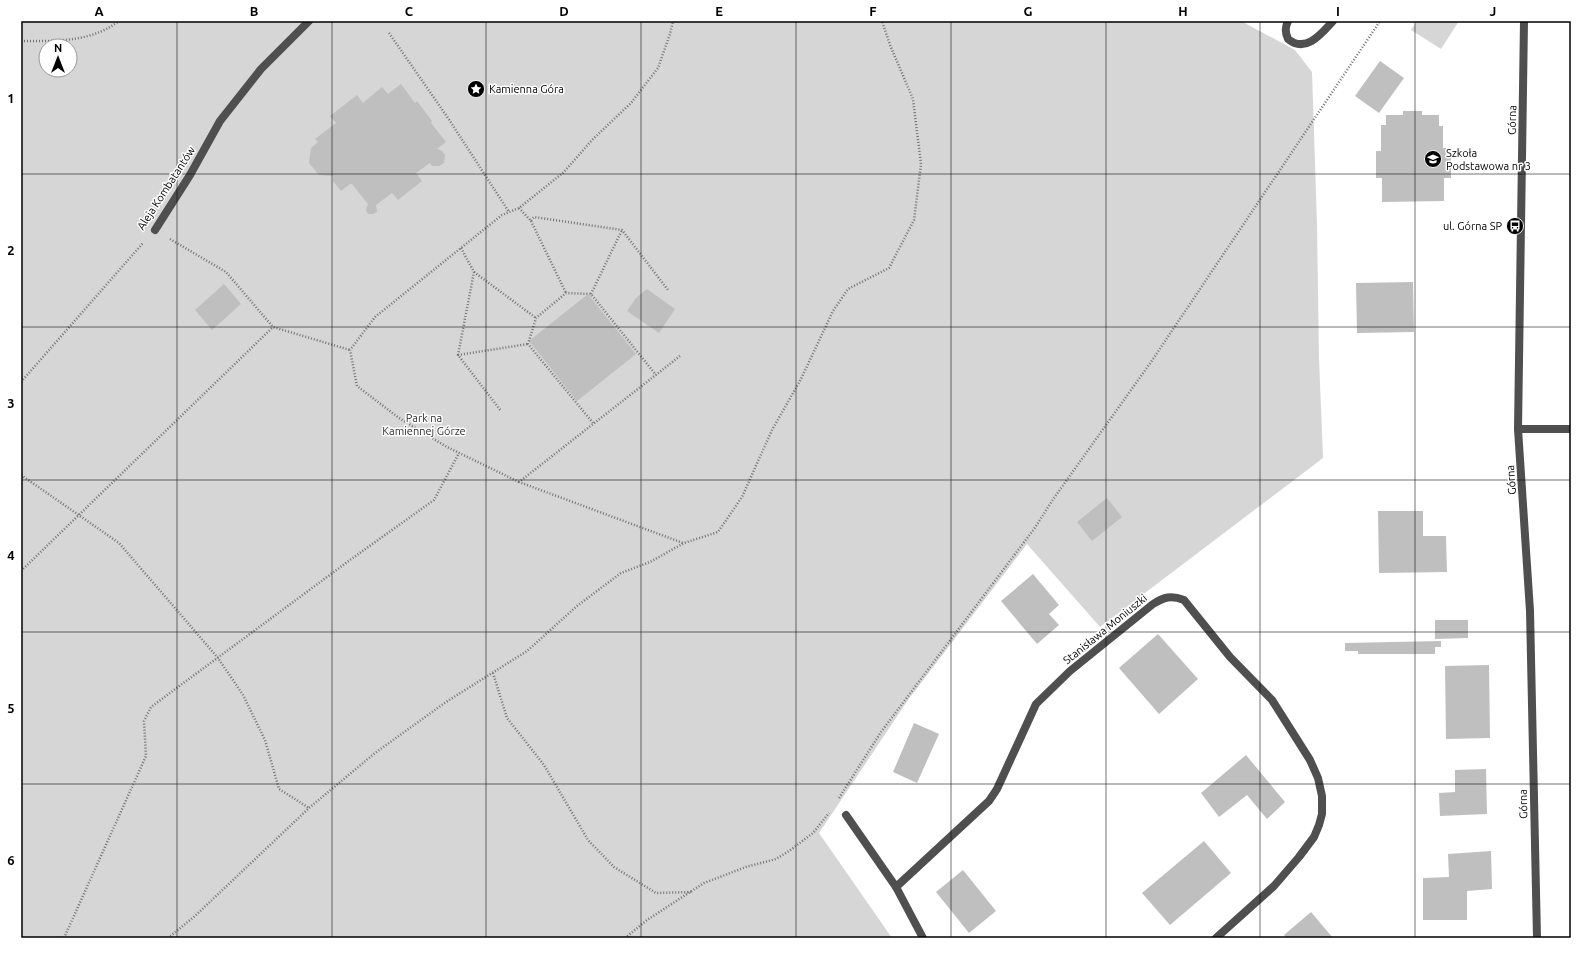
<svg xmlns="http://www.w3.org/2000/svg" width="1592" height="959" viewBox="0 0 1592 959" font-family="Ubuntu,sans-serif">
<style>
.green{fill:#d6d6d6;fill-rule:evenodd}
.building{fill:#bfbfbf}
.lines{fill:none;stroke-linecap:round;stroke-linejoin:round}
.path{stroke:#717171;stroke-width:2.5;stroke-dasharray:1 2;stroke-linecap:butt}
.minor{stroke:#4f4f4f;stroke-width:8}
.grid{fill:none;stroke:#000;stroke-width:1;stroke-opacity:0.55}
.labels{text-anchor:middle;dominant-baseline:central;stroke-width:3;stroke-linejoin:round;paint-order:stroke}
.poi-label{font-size:11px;fill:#000;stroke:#fff;text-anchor:start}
.street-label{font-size:11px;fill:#000;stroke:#fff}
.park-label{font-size:11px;fill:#2d2d2d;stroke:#fff}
.neatline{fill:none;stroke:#000;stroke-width:1.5}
.grid-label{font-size:13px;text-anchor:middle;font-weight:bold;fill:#000}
</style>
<rect width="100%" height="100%" fill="#fff"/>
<g class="green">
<path d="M 21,21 L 1241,21 L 1295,50 L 1312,72 L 1317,224 L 1319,358 L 1323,458 L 1100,627 L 1027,544 L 908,700 L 819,833 L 892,938 L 21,938 ZM 46,46 L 70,46 L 70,70 L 46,70 Z"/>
<path d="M 1417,21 L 1459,21 L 1441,49 L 1411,30 Z"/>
</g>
<g class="building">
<path d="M 1380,61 L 1404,78 L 1379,113 L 1355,96 Z"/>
<path d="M 401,84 L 415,103 L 417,101 L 432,121 L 431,123 L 446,142 L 437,149 L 441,150 L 445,155 L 444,163 L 439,166 L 432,166 L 430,163 L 416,173 L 422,181 L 398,200 L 392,193 L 376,205 L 377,212 L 373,214 L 368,214 L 366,210 L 368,204 L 352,184 L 350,184 L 341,191 L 333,181 L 333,176 L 319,175 L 309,163 L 311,148 L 318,142 L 315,139 L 336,123 L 330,116 L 357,95 L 363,103 L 382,87 L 388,94 Z"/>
<path d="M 1403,111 L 1422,111 L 1422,115 L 1439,115 L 1439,126 L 1443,126 L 1443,148 L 1451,148 L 1451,178 L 1444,178 L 1444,201 L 1382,202 L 1382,178 L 1376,178 L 1376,151 L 1381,151 L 1381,125 L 1386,125 L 1386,115 L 1403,115 Z"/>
<path d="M 1413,282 L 1414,332 L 1357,333 L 1356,283 Z"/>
<path d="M 224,284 L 241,304 L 212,330 L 195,310 Z"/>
<path d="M 647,289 L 675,309 L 659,333 L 627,311 L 636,298 Z"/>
<path d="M 588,294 L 636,354 L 577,401 L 529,341 Z"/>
<path d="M 1107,498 L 1122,517 L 1092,541 L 1077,522 Z"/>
<path d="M 1378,511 L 1423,511 L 1423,536 L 1446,536 L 1447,572 L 1379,573 Z"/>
<path d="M 1033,574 L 1059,605 L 1049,614 L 1059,625 L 1037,644 L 1001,601 Z"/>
<path d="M 1435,620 L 1468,620 L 1468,638 L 1435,639 Z"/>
<path d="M 1158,634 L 1198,679 L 1159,714 L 1119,668 Z"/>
<path d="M 1441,641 L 1441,647 L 1435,647 L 1435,654 L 1358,654 L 1358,651 L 1345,651 L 1345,643 Z"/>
<path d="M 1489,665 L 1490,738 L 1446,739 L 1445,666 Z"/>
<path d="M 914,723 L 939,734 L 917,783 L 893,772 Z"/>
<path d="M 1246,755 L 1285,802 L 1267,819 L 1247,795 L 1219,817 L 1201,793 Z"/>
<path d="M 1486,769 L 1487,814 L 1440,816 L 1439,793 L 1455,792 L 1455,770 Z"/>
<path d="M 1204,841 L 1231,873 L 1170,925 L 1142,893 Z"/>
<path d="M 1491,851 L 1492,889 L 1467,891 L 1467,920 L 1423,920 L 1423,878 L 1449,877 L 1448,854 Z"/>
<path d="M 963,870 L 996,911 L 969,933 L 936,892 Z"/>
<path d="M 1311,912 L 1333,938 L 1286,938 L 1284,935 Z"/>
</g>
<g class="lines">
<g class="path">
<path d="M 389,33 L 448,118 L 509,212"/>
<path d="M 21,41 C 55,41 90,43 119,21"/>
<path d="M 519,208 L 531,221 L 534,217 L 622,230 L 668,290"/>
<path d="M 531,221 L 566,293"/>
<path d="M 170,239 L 226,272 L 273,327 L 350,350"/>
<path d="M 461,248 L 474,272 L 458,355 L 501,411"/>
<path d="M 474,272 L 536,318"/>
<path d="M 591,294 L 622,230"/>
<path d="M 458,355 L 528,344"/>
<path d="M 680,356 L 519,482 L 683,543"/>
<path d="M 21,382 L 143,243"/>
<path d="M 593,423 L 528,344 L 536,318 L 566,293 L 591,294 L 656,375"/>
<path d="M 21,475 L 119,543 L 218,658 L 243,695 L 265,740 L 279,789 L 309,808"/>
<path d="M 519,482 L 447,447 L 399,418 L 357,386 L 350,350 L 375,317 L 502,215 L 519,208 L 564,172 L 592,140 L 631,103 L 658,68 L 670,34 L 673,21"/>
<path d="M 21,571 L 273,327"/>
<path d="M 493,673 L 507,718 L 544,765 L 588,840 L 614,867 L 656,893 L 692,892"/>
<path d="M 839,798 L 881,732 L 1034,529 L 1054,498 L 1151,362 L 1380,21"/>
<path d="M 64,938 L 146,756 L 144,721 L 151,707 L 350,560 L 434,500 L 459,453"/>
<path d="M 168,938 L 195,916 L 309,808 L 375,753 L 446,702 L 527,651 L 577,606 L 621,573 L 650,562 L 684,543 L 718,532 L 742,497 L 772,430 L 801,379 L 833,311 L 848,289 L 889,268 L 914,220 L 921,164 L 913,99 L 890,45 L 882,21"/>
<path d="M 625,938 L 647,920 L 704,883 L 746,867 L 776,859 L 789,851 L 813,833 L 829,813"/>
</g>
<g class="minor">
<path d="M 1288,21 C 1285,28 1285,32 1288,39 C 1306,54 1322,33 1333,21"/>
<path d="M 1524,21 L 1518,429 L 1530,611 L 1537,938"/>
<path d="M 155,230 L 190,175 L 220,121 L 261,69 L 309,21"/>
<path d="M 1518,429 L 1571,429"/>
<path d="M 846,815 L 896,887"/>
<path d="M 923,938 L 896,887 L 989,801 L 997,789 L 1036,704 L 1070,671 L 1153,604 C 1164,597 1171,595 1184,600 L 1230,657 L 1272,700 L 1310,760 L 1318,778 L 1322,796 L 1322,814 L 1319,825 L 1314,837 L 1299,857 L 1274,886 L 1216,938"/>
</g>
</g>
<path class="grid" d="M 177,21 L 177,938M 332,21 L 332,938M 486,21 L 486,938M 641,21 L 641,938M 796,21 L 796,938M 951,21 L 951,938M 1106,21 L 1106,938M 1260,21 L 1260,938M 1415,21 L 1415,938M 21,174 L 1571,174M 21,327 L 1571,327M 21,480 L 1571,480M 21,632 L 1571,632M 21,784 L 1571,784"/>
<defs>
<g id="sight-disc" transform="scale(0.9)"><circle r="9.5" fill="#000" stroke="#fff"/><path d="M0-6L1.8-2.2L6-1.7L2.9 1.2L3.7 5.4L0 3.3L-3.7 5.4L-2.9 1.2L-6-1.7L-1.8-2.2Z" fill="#fff"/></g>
<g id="school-disc" transform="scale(0.9)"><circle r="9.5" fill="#000" stroke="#fff"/><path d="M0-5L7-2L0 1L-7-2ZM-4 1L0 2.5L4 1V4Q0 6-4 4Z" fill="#fff"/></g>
<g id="bus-disc" transform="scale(0.9)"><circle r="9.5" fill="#000" stroke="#fff"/><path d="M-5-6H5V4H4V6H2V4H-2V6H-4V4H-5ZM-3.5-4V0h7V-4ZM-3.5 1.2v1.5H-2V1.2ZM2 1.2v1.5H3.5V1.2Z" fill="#fff"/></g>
</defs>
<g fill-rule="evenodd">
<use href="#sight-disc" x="476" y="89"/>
<use href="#school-disc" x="1433" y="159"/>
<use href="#bus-disc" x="1515" y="226"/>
</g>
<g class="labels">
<g class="poi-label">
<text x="489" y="89">Kamienna Góra</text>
<text x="1446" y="153">Szkoła<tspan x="1446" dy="13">Podstawowa nr 3</tspan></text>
<text x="1502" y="226" text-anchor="end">ul. Górna SP</text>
</g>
<g class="street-label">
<text transform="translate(1512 120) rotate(-89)">Górna</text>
<text transform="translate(166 188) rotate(-57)">Aleja Kombatantów</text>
<text transform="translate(1511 480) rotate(-94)">Górna</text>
<text transform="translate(1105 629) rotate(-39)">Stanisława Moniuszki</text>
<text transform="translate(1523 804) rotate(-91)">Górna</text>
</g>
<g class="park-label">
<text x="424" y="418">Park na<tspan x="424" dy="13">Kamiennej Górze</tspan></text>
</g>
</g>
<rect width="1592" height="959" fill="none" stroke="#ffffff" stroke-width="44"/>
<g transform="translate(58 58)"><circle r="19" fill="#ffffff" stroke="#999999"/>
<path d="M0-3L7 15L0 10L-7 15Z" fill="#000000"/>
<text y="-6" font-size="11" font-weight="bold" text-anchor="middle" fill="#000000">N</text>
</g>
<rect x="22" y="22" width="1548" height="915" class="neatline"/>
<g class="grid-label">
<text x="99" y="16">A</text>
<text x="254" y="16">B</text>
<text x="409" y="16">C</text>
<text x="564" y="16">D</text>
<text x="719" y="16">E</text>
<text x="873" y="16">F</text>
<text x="1028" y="16">G</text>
<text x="1183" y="16">H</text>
<text x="1338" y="16">I</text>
<text x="1493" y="16">J</text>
<text x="11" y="103">1</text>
<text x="11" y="255">2</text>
<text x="11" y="408">3</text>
<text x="11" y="560">4</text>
<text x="11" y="713">5</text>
<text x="11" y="865">6</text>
</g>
</svg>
